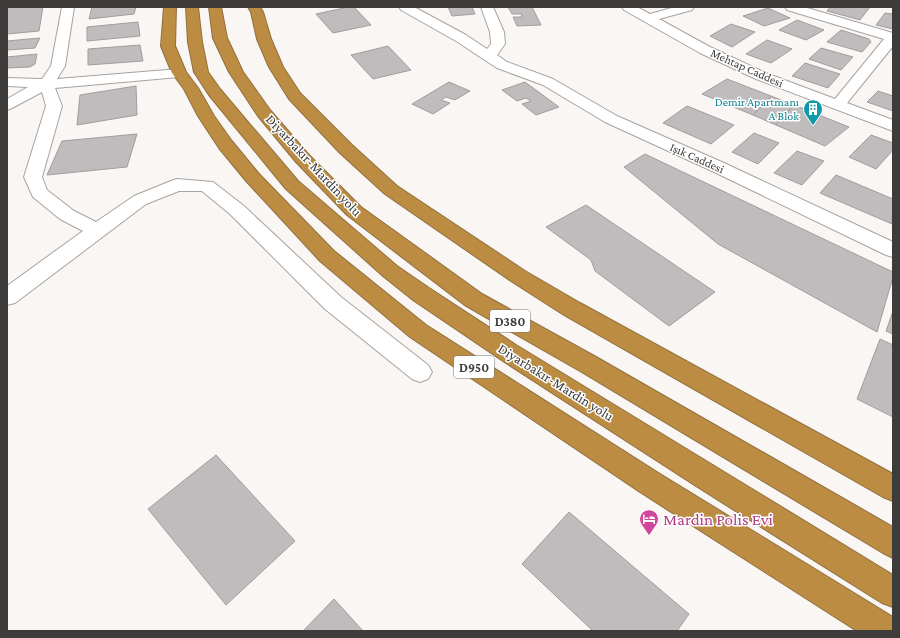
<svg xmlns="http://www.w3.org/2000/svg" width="900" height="638" viewBox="0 0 900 638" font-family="'Crimson Pro',serif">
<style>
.building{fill:#c0bcbd;stroke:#a19d9e}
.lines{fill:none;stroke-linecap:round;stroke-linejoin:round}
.minor-casing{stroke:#a6a3a0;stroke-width:2}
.highway-casing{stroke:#907040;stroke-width:2}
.minor{fill:#fff;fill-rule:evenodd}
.highway{fill:#bc8c43;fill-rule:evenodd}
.labels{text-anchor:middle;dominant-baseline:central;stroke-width:3;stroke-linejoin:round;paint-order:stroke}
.far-street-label{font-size:12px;fill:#3d3c3b;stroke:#fff}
.far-culture-label{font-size:12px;fill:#0d838f;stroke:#fff;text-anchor:end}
.shield{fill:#fff;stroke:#777676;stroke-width:1}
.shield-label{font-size:13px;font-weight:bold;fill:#3d3c3b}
.street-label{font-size:14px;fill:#3d3c3b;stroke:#fff}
.near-hotel-label{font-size:17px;fill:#b23c85;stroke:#fff;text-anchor:start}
</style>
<rect width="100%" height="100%" fill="#faf6f3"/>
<g class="building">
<path d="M 8,7 L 43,7 L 39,31 L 7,34 L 7,9 Z"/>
<path d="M 92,7 L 136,7 L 134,14 L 89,19 Z"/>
<path d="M 349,7 L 354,7 L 371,25 L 333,33 L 316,14 Z"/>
<path d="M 448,7 L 472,7 L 475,14 L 452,16 Z"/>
<path d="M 508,7 L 532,7 L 541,25 L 517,26 L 513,17 L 522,17 L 521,14 L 512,14 Z"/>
<path d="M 830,7 L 870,7 L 860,20 L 827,11 Z"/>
<path d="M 768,8 L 790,18 L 764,26 L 743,16 Z"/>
<path d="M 885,13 L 893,14 L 893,29 L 876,25 Z"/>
<path d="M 797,20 L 824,30 L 806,40 L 779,30 Z"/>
<path d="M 138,22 L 140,36 L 87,41 L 87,27 Z"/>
<path d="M 731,24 L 755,32 L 732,47 L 710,36 Z"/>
<path d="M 841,30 L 869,39 L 871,42 L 862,52 L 827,42 Z"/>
<path d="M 40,38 L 35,48 L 7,50 L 7,41 Z"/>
<path d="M 767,40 L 792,49 L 771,63 L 746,54 Z"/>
<path d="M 140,45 L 143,61 L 88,65 L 88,49 Z"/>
<path d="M 388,46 L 411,70 L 373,79 L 351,55 Z"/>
<path d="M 821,48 L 853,57 L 841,70 L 809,59 Z"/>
<path d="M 37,54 L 35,64 L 30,67 L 7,68 L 7,57 Z"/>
<path d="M 805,63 L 840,74 L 828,88 L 792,76 Z"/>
<path d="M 727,79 L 771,96 L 753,115 L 702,94 Z"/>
<path d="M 449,82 L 470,91 L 455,100 L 446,97 L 441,100 L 450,103 L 433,114 L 412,104 Z"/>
<path d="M 525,82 L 559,107 L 536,115 L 522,104 L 531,101 L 526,98 L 517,101 L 502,90 Z"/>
<path d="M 136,86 L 137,115 L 77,125 L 80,95 Z"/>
<path d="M 878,91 L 893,96 L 893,111 L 867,102 Z"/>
<path d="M 771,96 L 794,105 L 776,125 L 753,115 Z"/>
<path d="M 794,105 L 849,127 L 825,146 L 776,125 Z"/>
<path d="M 687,106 L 734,125 L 711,144 L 663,123 Z"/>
<path d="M 754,133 L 779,143 L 758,164 L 732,152 Z"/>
<path d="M 137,134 L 127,167 L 47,175 L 62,141 Z"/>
<path d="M 871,135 L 893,143 L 893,150 L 876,169 L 849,157 Z"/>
<path d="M 797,151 L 824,161 L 802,185 L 774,173 Z"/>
<path d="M 645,154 L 893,272 L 893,277 L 877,332 L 718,244 L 624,167 Z"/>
<path d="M 836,175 L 893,199 L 892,224 L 820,193 Z"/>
<path d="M 586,205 L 715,292 L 669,326 L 595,271 L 591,260 L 546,227 Z"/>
<path d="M 893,311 L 893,334 L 886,331 Z"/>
<path d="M 880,339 L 893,345 L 893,417 L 857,399 Z"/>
<path d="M 216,455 L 295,541 L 226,605 L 148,509 Z"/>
<path d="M 569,512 L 689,614 L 677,631 L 593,631 L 522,564 Z"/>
<path d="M 334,599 L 363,631 L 303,631 Z"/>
</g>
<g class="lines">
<g class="minor-casing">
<g id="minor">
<path d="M 62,7 L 74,7 L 65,66 L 57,79 L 179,69 L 184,70 L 186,73 L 184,76 L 179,77 L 55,88 L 62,106 L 42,177 L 47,190 L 74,211 L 96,222 L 134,196 L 171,181 L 177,179 L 213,182 L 244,206 L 341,297 L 428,365 L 432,372 L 428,379 L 420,382 L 412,379 L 325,309 L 230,214 L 202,191 L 179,191 L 146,204 L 15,303 L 7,305 L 7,286 L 83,231 L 60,219 L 33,197 L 24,177 L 46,106 L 42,92 L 12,108 L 7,110 L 7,99 L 28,87 L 7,86 L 7,78 L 42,79 L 51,66 Z"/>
<path d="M 399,7 L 414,7 L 466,35 L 487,49 L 491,44 L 490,32 L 481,7 L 493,7 L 504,32 L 505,44 L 497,55 L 507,62 L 553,79 L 617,116 L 724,163 L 893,242 L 893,257 L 886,255 L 712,171 L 605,122 L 543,85 L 497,68 L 456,41 L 401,10 Z"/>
<path d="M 622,7 L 637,7 L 650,14 L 675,7 L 694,7 L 692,10 L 659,19 L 710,47 L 766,73 L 835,99 L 884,39 L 787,10 L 785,7 L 804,7 L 893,33 L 893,46 L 847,103 L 893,120 L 893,131 L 756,79 L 700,53 L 624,10 Z"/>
</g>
</g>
<g class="highway-casing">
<g id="highway">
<path d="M 164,7 L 176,7 L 175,46 L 186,72 L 198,88 L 214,116 L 231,140 L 259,174 L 334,251 L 426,325 L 660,474 L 893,617 L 893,631 L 857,631 L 640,492 L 410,337 L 320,261 L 247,182 L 219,148 L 198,116 L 184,89 L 172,73 L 161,46 Z"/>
<path d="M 186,7 L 198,7 L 202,42 L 208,72 L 220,89 L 298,181 L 397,266 L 429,288 L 516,345 L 893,575 L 893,607 L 882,603 L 696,486 L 500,359 L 413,300 L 383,276 L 286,189 L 209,95 L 194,72 L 188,42 Z"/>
<path d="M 209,7 L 221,7 L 227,38 L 243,72 L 270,110 L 308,154 L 361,207 L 482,294 L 596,357 L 893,527 L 893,558 L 883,553 L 580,371 L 466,306 L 347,215 L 296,162 L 258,116 L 229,72 L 213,38 Z"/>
<path d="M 248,7 L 260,7 L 263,12 L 271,39 L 283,67 L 300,93 L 352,145 L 397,186 L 525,271 L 580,303 L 893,474 L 893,501 L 883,497 L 564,315 L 511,281 L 385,194 L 340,153 L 289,99 L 269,67 L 257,39 L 251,12 Z"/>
</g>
</g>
<use href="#minor" class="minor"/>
<use href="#highway" class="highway"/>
</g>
<defs>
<g id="building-pin" transform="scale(1)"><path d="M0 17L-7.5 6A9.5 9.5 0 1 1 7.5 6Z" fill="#0f9aa8" stroke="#fff"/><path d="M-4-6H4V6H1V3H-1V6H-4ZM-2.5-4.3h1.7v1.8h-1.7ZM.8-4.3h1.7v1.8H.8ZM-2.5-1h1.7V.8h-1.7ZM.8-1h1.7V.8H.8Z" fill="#fff"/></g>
<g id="hotel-pin" transform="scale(1)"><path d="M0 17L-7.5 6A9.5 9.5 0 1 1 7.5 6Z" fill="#d1479c" stroke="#fff"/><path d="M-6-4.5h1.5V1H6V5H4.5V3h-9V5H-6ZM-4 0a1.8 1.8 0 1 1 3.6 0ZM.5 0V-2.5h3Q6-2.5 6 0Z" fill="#fff"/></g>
</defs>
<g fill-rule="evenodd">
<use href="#building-pin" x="813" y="109"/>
<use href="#hotel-pin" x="649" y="519"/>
</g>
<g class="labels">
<g class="far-street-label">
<text transform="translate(747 68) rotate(24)">Mehtap Caddesi</text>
<text transform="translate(697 158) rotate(24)">Işık Caddesi</text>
</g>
<g class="far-culture-label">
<text x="799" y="102">Demir Apartmanı<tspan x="799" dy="14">A Blok</tspan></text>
</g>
<g class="shield">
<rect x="490" y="310" width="40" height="22" rx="3"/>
<rect x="454" y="356" width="40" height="22" rx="3"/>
</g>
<g class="shield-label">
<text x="510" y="321">D380</text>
<text x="474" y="367">D950</text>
</g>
<g class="street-label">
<text transform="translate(314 165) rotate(47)">Diyarbakır-Mardin yolu</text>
<text transform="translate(556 382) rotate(32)">Diyarbakır-Mardin yolu</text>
</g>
<g class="near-hotel-label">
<text x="663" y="519">Mardin Polis Evi</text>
</g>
</g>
<rect width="900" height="638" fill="none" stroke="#3d3c3b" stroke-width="16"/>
</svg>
